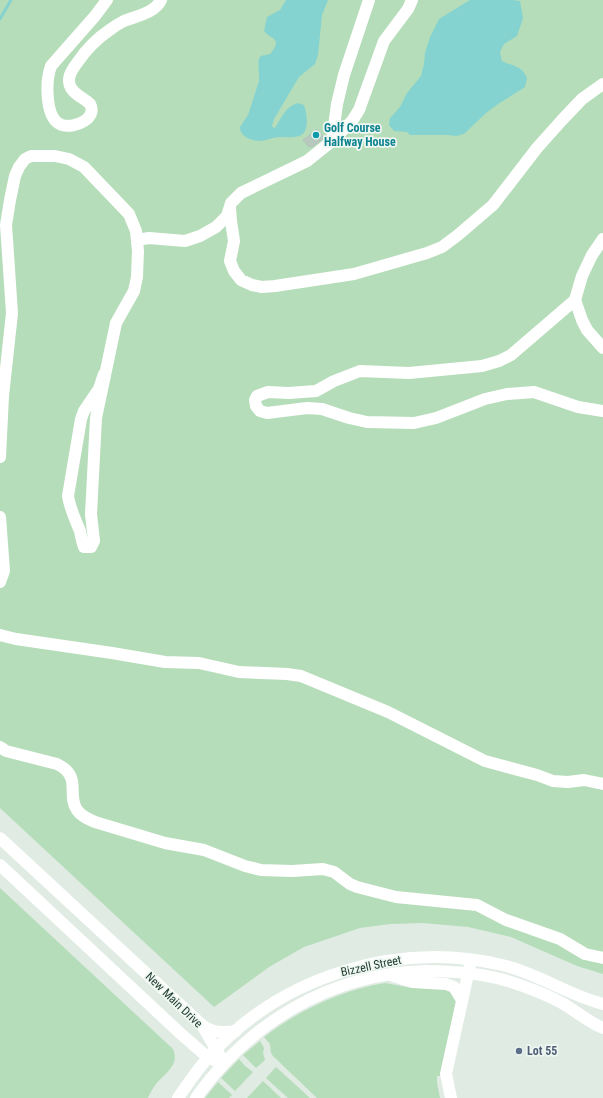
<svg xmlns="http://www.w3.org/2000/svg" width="603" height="1098" viewBox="0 0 603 1098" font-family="'Roboto Condensed',sans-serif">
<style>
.green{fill:#b6ddb9}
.water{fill:#84d3d0}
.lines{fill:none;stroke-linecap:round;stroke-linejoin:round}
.stream{stroke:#84d3d0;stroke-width:3}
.building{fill:#b7c9be;stroke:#b1c5b9}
.minor{stroke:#fff;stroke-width:12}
.culture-dot{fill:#0f9aa8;stroke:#eff7f2;stroke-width:1.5}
.service-dot{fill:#5c6f8a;stroke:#eff7f2;stroke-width:1.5}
.labels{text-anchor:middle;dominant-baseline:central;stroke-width:3.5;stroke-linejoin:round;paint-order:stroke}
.culture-label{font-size:12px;font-weight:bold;fill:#0d838f;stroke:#eff7f2;text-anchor:start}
.street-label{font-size:12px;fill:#1f3b2e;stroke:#eff7f2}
.service-label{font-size:12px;font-weight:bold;fill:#4e5e75;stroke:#eff7f2;text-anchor:start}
</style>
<rect width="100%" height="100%" fill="#dfebe3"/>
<g class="green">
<path d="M 0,0 L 603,0 L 603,974 L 577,966 L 511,937 L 468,927 L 423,923 L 390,924 L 360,928 L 304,947 L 269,967 L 214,1007 L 0,808 Z"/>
<path d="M 0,888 L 173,1049 C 180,1065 165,1073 156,1084 C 153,1088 150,1093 148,1098 L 0,1098 Z"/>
<path d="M 385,983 L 412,988 L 442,988 L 452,992 L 456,1001 L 441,1076 L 437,1076 L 437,1083 L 440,1098 L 317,1098 L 273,1056 L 271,1053 L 270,1044 L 264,1037 C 299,1010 342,990 385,983 Z"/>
<path d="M 260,1041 L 264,1048 L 263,1053 L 265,1060 L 256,1068 L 243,1055 Z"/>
<path d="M 239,1059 L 245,1066 L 253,1072 L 235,1091 L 221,1078 Z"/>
<path d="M 276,1067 L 310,1098 L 288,1098 L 266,1078 Z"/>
<path d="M 263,1081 L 281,1098 L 247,1098 Z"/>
<path d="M 218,1082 L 232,1095 L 229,1098 L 205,1098 Z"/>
</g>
<g class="water">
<path d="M 286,0 L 328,0 L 322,15 L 318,55 L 315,64 L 299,77 L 274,119 L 272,126 L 274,128 L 275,128 C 282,117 285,107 298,103 L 304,105 C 307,113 310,133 299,136 C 293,138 286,137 280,137 C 273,137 268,140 261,141 C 252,141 240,137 240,127 L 248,115 L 259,81 C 260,75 256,59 261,56 C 263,55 267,55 270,54 C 284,37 270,40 264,31 L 267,17 L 280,10 Z"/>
<path d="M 470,0 L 513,0 L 520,1 L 523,18 L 517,36 L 504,44 L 500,52 L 502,61 C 514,67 521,65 527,78 L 525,87 L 498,104 L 486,113 L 464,134 L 456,136 L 447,135 L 410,135 L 407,132 L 394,131 L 389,125 L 390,118 L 400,107 L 407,93 L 421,76 L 424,64 L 425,53 L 430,37 L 439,19 Z"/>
</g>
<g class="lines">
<path class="stream" d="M 0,19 L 11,0"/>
</g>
<path class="building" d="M 317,129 L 324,138 L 312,147 L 311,146 L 309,147 L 303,140 Z"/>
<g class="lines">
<g class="minor">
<path d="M 107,0 L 95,16 L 51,66 C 46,80 44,119 62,125 C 75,129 98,118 90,104 C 84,98 76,96 71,88 C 66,79 71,71 77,63 C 87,48 96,39 111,29 C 115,26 120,23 124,21 C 136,16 155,13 161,0"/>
<path d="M 332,141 L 352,121 L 359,110 L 384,41 L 408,9 L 412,0"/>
<path d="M 230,208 L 231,221 L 234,241 L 230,261 L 234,271 L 241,280 L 252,285 L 262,287 L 275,286 L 354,274 L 427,253 L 442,247 L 458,235 L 493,205 L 537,148 L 562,120 L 582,99 L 603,84"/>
<path d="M 603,239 L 592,255 L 582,276 L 575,300 L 511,355 L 499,361 L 482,366 L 409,373 L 360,371 L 334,381 L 316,391 L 289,393 L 268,392 L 257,396 L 255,400 L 256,406 L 260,411 L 267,413 L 307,408 L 322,409 L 349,418 L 367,422 L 414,423 L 436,418 L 485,399 L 507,394 L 534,392 L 578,407 L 603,411"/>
<path d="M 137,240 L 149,238 L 185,241 L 200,236 L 216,227 L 227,216 L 231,203 L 241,193 L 307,161 L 332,141 L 337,104 L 344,75 L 369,0"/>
<path d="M 575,300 L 582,320 L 587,330 L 603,348"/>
<path d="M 0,457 L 3,396 L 12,313 L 6,225 L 10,200 L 15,176 L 19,167 L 25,159 L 31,156 L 55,156 L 69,159 L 84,167 L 129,214 L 136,231 L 138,251 L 137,277 L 134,291 L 116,323 L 96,418 L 91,514 L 94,541 L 91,547 L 84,547 C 82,542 81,536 80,531 C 75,519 70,509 68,496 L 81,419 L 84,411 L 99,389 L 104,374"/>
<path d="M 0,517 L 4,571 L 0,582"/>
<path d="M 0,635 L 16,639 L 112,653 L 165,662 L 199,663 L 239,672 L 287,674 L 301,676 L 388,712 L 485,761 L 537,775 L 553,781 L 568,782 L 584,780 L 603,784"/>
<path d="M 0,747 L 6,751 L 57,764 C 83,777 66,794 77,810 C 82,817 88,819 95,822 L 165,843 L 204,850 L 245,866 L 261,870 L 292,871 L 323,869 L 334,872 L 350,884 L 357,887 L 396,897 L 477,905 L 506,920 L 560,939 L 585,954 L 603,958"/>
<path d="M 0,838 L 202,1025 L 220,1056"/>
<path d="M 0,865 L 181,1034 L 204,1054 L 214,1060"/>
<path d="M 393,976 L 413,982 L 446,984 L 454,987 L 462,1000"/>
<path d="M 202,1025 C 213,1033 223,1033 236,1031"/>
<path d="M 178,1098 C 187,1085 196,1071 207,1059 C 279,977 395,940 502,965 C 537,973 568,995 603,1004"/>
<path d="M 196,1098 C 250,1022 330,974 425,971 C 453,971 481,973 508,981 C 527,987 545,994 562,1003 C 576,1011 588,1022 603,1028"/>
<path d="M 451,1098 L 446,1074 L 470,965"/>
</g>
</g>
<circle class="culture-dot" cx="316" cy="135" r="4"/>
<circle class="service-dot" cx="519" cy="1051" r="4"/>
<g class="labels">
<g class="culture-label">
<text x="324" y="128">Golf Course<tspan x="324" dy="14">Halfway House</tspan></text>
</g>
<g class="street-label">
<text transform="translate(371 966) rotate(-12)">Bizzell Street</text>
<text transform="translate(174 1000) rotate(44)">New Main Drive</text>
</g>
<g class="service-label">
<text x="527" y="1051">Lot 55</text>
</g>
</g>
</svg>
